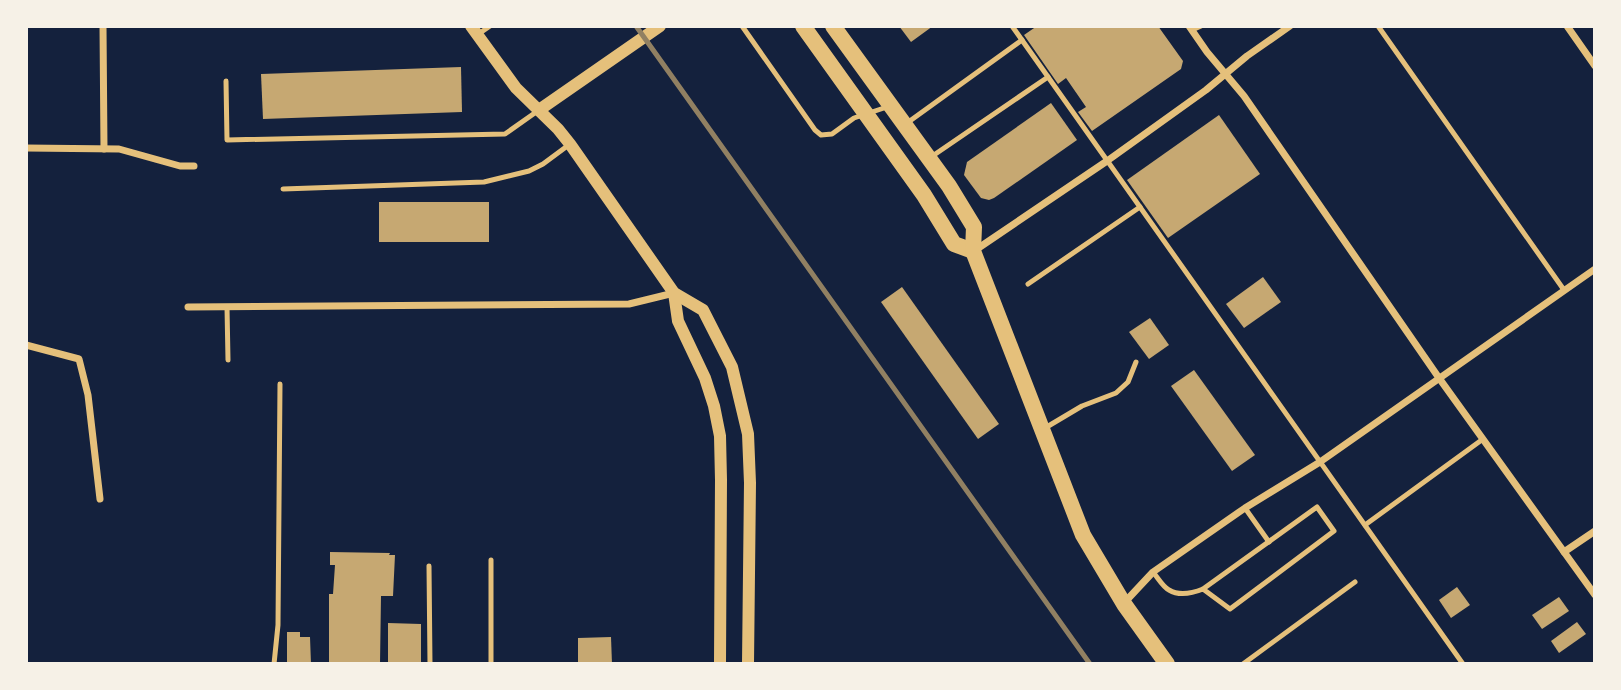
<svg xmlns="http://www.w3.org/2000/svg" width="1621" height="690" viewBox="0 0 1621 690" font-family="Georgia,serif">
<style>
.building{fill:#c6a872}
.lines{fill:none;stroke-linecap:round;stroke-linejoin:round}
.service{stroke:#e5c07b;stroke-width:5}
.minor{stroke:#e5c07b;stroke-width:7}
.tertiary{stroke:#e5c07b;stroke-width:12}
.primary{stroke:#e5c07b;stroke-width:16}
.rail{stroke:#918062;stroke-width:5}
</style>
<rect width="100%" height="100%" fill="#14213d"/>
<g class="building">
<path d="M 899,26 L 933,26 L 911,42 Z"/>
<path d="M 1037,26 L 1158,26 L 1183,61 L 1181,69 L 1092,131 L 1078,112 L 1086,107 L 1066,78 L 1058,84 L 1024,35 Z"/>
<path d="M 461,67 L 462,112 L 263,119 L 261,74 Z"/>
<path d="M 1051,103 L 1077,140 L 994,198 L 989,200 L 981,198 L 964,175 L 967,162 Z"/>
<path d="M 1219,115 L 1260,174 L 1168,238 L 1127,180 Z"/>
<rect x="379" y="202" width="110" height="40"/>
<path d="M 1263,277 L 1281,302 L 1244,328 L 1226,304 Z"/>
<path d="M 902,287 L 999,424 L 978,439 L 881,302 Z"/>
<path d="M 1150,318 L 1169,345 L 1149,359 L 1129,332 Z"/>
<path d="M 1194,370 L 1255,455 L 1232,471 L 1171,386 Z"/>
<path d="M 330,552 L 390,553 L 389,555 L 395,555 L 393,596 L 381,596 L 380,664 L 329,664 L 329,594 L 333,594 L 335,565 L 330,565 Z"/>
<path d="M 1457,587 L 1470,605 L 1451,618 L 1439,600 Z"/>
<path d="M 1559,597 L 1569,611 L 1542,629 L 1532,615 Z"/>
<path d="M 1577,622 L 1586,634 L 1559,653 L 1551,641 Z"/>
<path d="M 388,623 L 421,624 L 421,664 L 388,664 Z"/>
<path d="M 287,632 L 300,632 L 300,637 L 310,637 L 311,664 L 287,664 Z"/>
<path d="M 611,637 L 612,664 L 578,664 L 578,638 Z"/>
</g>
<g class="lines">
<g class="service">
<path d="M 742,26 L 815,130 L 821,135 L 832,134 L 854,118 L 890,106"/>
<path d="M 1012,26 L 1463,664"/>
<path d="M 1378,26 L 1564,290"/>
<path d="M 1192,30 L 1201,26"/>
<path d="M 477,35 L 490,26"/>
<path d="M 226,81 L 227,140 L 505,134 L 539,110"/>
<path d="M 907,123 L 1022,40"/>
<path d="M 931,157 L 1048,77"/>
<path d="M 283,189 L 484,182 L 529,171 L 543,164 L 570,144"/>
<path d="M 1028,284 L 1140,207"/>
<path d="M 227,307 L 228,360"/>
<path d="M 1045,428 L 1082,406 L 1116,393 L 1128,382 L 1136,362"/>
<path d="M 1245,508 L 1269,542"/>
<path d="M 1365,525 L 1483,439"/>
<path d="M 491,560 L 491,664"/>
<path d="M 429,566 L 430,664"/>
<path d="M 1153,572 C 1158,578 1163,587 1169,590 C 1179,596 1193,593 1203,589 L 1317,507 L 1334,531 L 1230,609 L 1203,589"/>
<path d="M 274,664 L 278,625 L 280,384"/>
<path d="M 1243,664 L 1355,582"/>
</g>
<g class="minor">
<path d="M 103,26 L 104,149"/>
<path d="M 1189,26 L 1207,52 L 1244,96 L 1439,378 L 1595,595"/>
<path d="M 1567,26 L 1595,66"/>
<path d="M 26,148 L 119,149 L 180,166 L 194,166"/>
<path d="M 974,251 L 1107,161 L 1206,90 L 1247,56 L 1290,26"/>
<path d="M 188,307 L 629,304 L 674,293"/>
<path d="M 26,345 L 79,359 L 88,395 L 100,499"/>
<path d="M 1564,552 L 1595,531"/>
<path d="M 1124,603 L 1153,572 L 1245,508 L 1320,462 L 1595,269"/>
</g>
<g class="tertiary">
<path d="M 471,26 L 516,88 L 558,129 L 570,144 L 674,293 L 703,310 L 732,367 L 748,434 L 750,483 L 748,664"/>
<path d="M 539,110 L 660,26"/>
<path d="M 674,293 L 678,321 L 705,378 L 714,406 L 720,436 L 721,480 L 720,664"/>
</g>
<g class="primary">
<path d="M 803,26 L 924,195 L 954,244 L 973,251"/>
<path d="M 833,26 L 949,186 L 974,227 L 973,251 L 1083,535 L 1124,604 L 1167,664"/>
</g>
<path class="rail" d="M 636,26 L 1090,664"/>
</g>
<rect width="1621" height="690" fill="none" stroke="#f6f1e7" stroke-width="56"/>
</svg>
